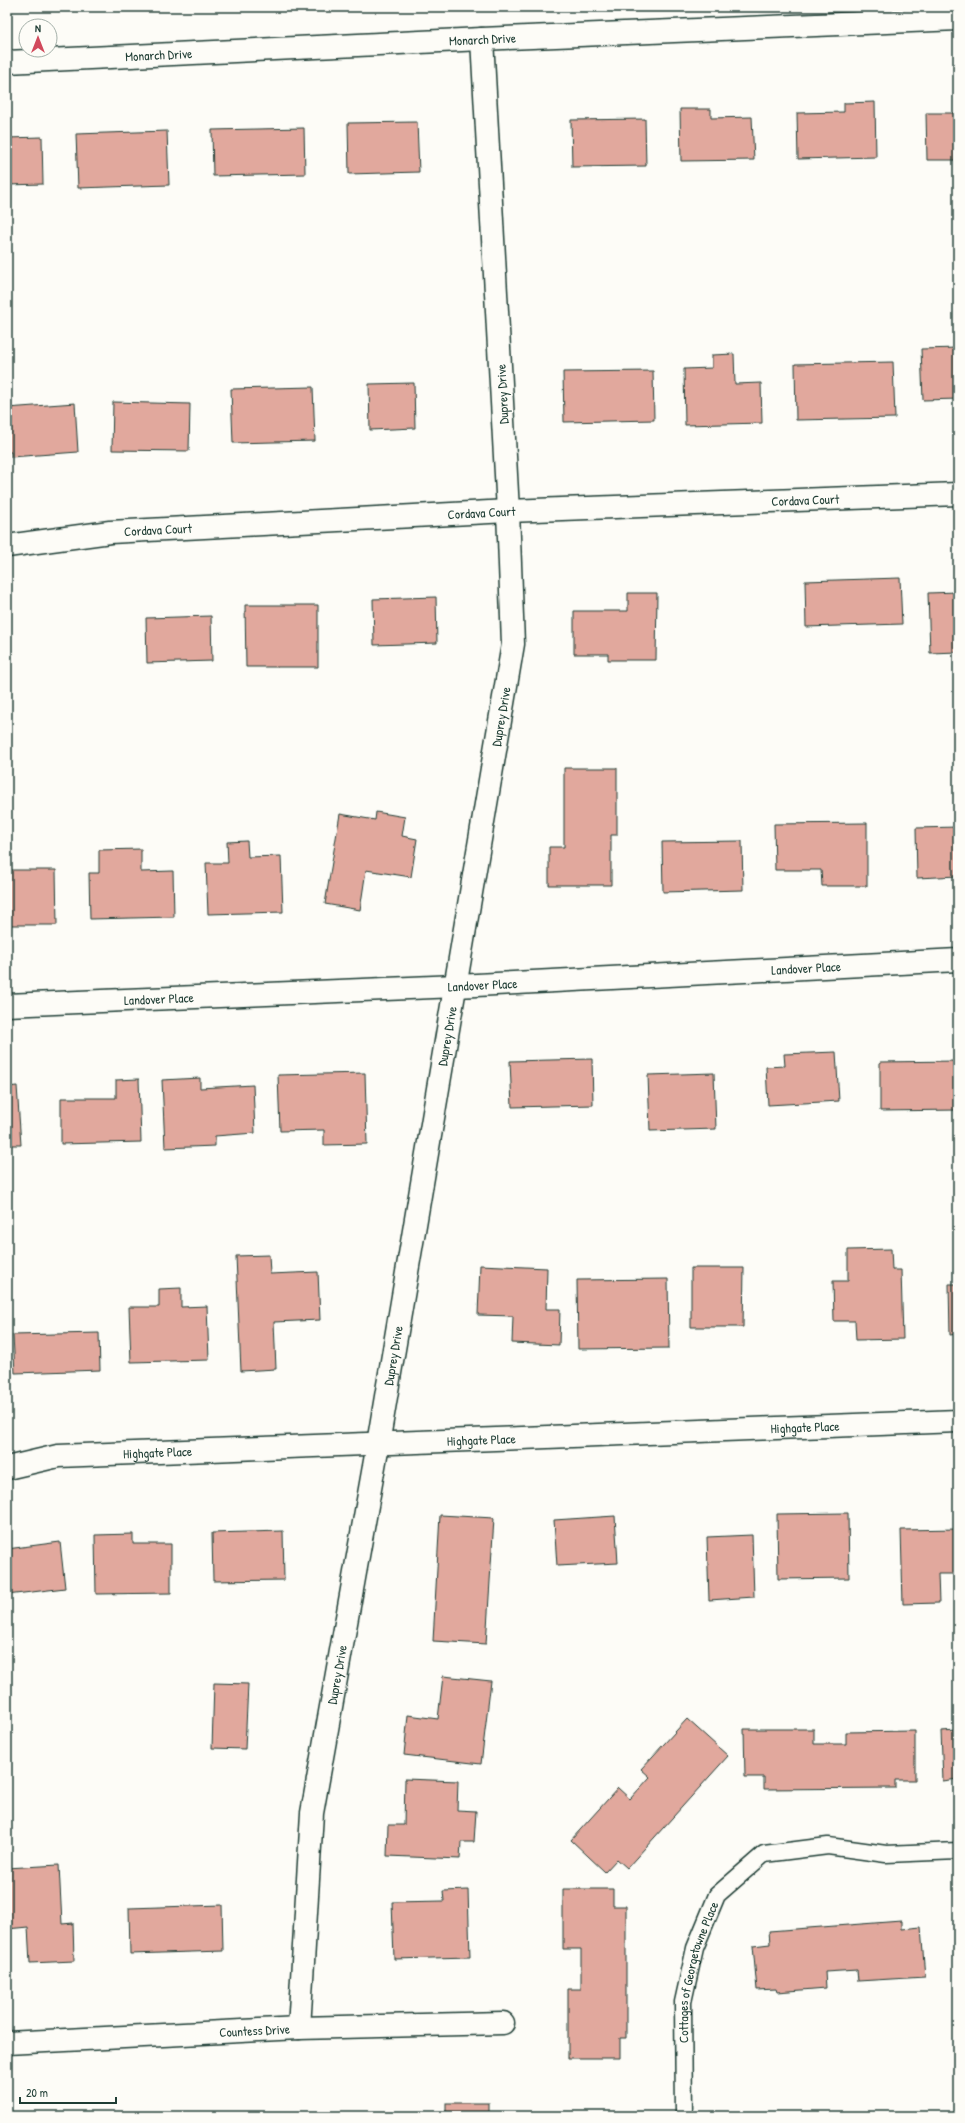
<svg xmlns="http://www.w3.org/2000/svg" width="965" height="2123" viewBox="0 0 965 2123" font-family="'Patrick Hand',sans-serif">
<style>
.building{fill:#e1a89d;stroke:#1f3d34}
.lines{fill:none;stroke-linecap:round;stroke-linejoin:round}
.service-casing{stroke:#1f3d34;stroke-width:19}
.minor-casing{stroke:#1f3d34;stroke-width:25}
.service{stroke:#fdfcf7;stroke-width:16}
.minor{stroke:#fdfcf7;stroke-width:22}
.labels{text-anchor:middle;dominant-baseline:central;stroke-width:3;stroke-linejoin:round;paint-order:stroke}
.street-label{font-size:13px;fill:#1f3d34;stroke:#fdfcf7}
</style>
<rect width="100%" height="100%" fill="#fdfcf7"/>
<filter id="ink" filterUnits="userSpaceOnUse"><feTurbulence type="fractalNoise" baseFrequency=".025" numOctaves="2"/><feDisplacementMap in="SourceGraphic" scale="8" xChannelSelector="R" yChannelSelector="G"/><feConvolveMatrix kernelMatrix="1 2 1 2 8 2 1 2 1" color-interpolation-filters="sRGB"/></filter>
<g filter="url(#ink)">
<g class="building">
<path d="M 875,102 L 876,157 L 798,159 L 797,113 L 844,112 L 844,103 Z"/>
<path d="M 680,109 L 711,109 L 711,118 L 752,117 L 754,160 L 681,161 Z"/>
<path d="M 926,113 L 958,113 L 958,160 L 927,160 Z"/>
<path d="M 645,119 L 646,166 L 572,167 L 571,120 Z"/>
<path d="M 417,122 L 419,172 L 349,174 L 348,123 Z"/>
<path d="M 304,128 L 305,174 L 213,176 L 212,130 Z"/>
<path d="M 167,131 L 169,185 L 78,188 L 76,134 Z"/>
<path d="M 42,137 L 43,184 L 7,185 L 7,138 Z"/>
<path d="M 958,348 L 958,399 L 923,400 L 921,349 Z"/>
<path d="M 734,354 L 735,384 L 761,383 L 762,423 L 685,425 L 684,369 L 712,368 L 712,355 Z"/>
<path d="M 893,362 L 895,418 L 796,420 L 795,364 Z"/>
<path d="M 653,371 L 654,420 L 564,422 L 563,372 Z"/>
<path d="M 414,383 L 415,428 L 370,430 L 369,384 Z"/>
<path d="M 313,387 L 315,441 L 233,443 L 231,389 Z"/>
<path d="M 113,402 L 190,404 L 189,451 L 112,450 Z"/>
<path d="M 75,403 L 78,452 L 11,457 L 11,452 L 7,452 L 7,408 Z"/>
<path d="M 900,578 L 902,624 L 806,627 L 805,581 Z"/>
<path d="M 958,592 L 958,652 L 930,653 L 928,593 Z"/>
<path d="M 628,593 L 657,593 L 656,660 L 608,660 L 608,654 L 574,654 L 574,611 L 628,611 Z"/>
<path d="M 436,597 L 437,643 L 374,645 L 373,599 Z"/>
<path d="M 245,605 L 318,605 L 318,667 L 246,667 Z"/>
<path d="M 211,616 L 212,661 L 147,663 L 146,618 Z"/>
<path d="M 564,768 L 617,768 L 617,835 L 611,835 L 611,885 L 549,885 L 549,847 L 564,847 Z"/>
<path d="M 376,812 L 405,817 L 402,836 L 417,839 L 411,877 L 366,870 L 360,910 L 325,904 L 340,814 L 375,820 Z"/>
<path d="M 867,823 L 867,886 L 822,886 L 821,870 L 775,870 L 774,824 Z"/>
<path d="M 958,827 L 958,876 L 917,878 L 916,828 Z"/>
<path d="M 247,841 L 248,857 L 281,856 L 283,912 L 208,914 L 206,863 L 228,863 L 227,842 Z"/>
<path d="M 742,841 L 743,890 L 663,892 L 662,842 Z"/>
<path d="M 141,849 L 141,872 L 173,871 L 174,917 L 90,919 L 89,873 L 99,873 L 99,850 Z"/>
<path d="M 7,870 L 56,870 L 57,925 L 7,925 Z"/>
<path d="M 836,1052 L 839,1101 L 768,1105 L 766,1067 L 785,1066 L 784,1054 Z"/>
<path d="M 592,1059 L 593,1105 L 512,1107 L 510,1061 Z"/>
<path d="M 958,1061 L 958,1110 L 880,1111 L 880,1062 Z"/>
<path d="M 365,1073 L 367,1144 L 324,1145 L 324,1130 L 280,1131 L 278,1075 Z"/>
<path d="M 714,1073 L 716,1129 L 650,1131 L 648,1075 Z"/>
<path d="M 200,1078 L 200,1088 L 253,1085 L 255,1133 L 215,1136 L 215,1146 L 165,1148 L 162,1080 Z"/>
<path d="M 139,1079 L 141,1142 L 61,1144 L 61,1098 L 116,1098 L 116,1080 Z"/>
<path d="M 17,1086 L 21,1145 L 7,1145 L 7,1087 Z"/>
<path d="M 891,1249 L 892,1270 L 901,1270 L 903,1339 L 856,1340 L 855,1321 L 834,1321 L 833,1281 L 848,1281 L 848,1250 Z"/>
<path d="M 269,1255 L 270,1274 L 318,1272 L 320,1320 L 274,1322 L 276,1369 L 241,1371 L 236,1256 Z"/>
<path d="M 480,1265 L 547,1268 L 546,1309 L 560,1309 L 559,1345 L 512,1343 L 513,1316 L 478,1315 Z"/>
<path d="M 691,1268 L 744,1268 L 743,1327 L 691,1327 Z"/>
<path d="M 668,1279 L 669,1348 L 578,1349 L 577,1280 Z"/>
<path d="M 949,1284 L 958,1284 L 958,1334 L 950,1335 Z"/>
<path d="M 181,1288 L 181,1307 L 207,1306 L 209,1360 L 131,1362 L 129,1307 L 159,1307 L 159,1289 Z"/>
<path d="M 99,1333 L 100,1370 L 15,1373 L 13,1335 Z"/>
<path d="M 848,1513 L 849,1578 L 778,1579 L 777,1514 Z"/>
<path d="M 440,1515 L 494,1518 L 486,1644 L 433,1641 Z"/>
<path d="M 615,1516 L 618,1563 L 557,1566 L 554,1520 Z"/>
<path d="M 958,1529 L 958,1574 L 938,1574 L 939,1603 L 903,1604 L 901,1530 Z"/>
<path d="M 283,1531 L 284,1580 L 213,1581 L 212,1533 Z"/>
<path d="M 133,1534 L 133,1544 L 171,1544 L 171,1593 L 96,1594 L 95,1535 Z"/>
<path d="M 752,1535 L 754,1597 L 709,1600 L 707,1537 Z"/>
<path d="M 60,1542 L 65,1588 L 7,1595 L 7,1549 Z"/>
<path d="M 443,1676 L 491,1681 L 481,1764 L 404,1755 L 408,1715 L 438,1719 Z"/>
<path d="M 214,1683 L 248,1684 L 245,1749 L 212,1748 Z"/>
<path d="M 687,1719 L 728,1756 L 627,1868 L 617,1859 L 605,1872 L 571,1840 L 618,1788 L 630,1799 L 650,1777 L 641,1769 Z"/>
<path d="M 744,1729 L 814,1729 L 814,1744 L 846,1744 L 846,1732 L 915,1731 L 915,1780 L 895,1780 L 895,1788 L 764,1789 L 764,1777 L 745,1777 Z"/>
<path d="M 958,1730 L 958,1779 L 943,1781 L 941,1731 Z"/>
<path d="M 405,1779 L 458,1781 L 457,1810 L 476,1811 L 474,1842 L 461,1842 L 460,1859 L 387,1856 L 388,1825 L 404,1825 Z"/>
<path d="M 59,1865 L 62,1924 L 73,1923 L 74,1961 L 30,1963 L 28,1927 L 7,1929 L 7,1868 Z"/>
<path d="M 563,1889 L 613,1889 L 613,1906 L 626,1906 L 626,2038 L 620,2038 L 620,2058 L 568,2058 L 568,1989 L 581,1989 L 581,1949 L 563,1949 Z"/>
<path d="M 468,1890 L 470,1957 L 394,1959 L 392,1902 L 444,1901 L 443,1891 Z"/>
<path d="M 222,1905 L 223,1951 L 130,1954 L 129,1908 Z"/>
<path d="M 901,1921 L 901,1929 L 921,1927 L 925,1977 L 858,1981 L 857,1970 L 825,1972 L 826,1988 L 777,1992 L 776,1989 L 757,1990 L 753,1946 L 770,1944 L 769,1931 Z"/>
<rect x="446" y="2103" width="43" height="13"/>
</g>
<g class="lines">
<g class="service-casing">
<g id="service">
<path id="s1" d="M 684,2116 L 683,2002 L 695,1948 L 717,1895 L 764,1854 L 828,1846 L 886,1854 L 958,1851"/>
</g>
</g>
<g class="minor-casing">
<g id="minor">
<path id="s2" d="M 7,62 L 482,39 L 958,19"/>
<path id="s3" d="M 7,546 L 110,532 L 508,511 L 958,494"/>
<path id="s4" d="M 7,1005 L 457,986 L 958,960"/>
<path id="s5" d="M 7,1468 L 58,1456 L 958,1421"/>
<path id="s6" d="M 299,2028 L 312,1813 L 378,1444 L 513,644 L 508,511 L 482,39"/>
<path id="s7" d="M 7,2043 L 299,2028 L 503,2023"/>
</g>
</g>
<use href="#service" class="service"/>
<use href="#minor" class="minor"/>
</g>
</g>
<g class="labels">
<g class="street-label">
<text stroke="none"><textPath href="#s2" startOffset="476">Monarch Drive</textPath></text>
<text stroke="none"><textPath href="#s2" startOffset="152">Monarch Drive</textPath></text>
<text transform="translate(502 394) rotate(-93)">Duprey Drive</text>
<text stroke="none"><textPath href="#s3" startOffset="800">Cordava Court</textPath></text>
<text stroke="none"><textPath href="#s3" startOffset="476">Cordava Court</textPath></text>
<text stroke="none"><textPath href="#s3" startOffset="152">Cordava Court</textPath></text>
<text stroke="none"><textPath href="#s6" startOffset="1328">Duprey Drive</textPath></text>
<text stroke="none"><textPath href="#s4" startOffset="800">Landover Place</textPath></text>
<text stroke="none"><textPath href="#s4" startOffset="476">Landover Place</textPath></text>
<text stroke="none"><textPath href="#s4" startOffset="152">Landover Place</textPath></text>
<text stroke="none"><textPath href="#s6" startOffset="1004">Duprey Drive</textPath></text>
<text stroke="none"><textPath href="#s6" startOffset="680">Duprey Drive</textPath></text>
<text stroke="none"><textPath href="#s5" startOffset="800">Highgate Place</textPath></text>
<text stroke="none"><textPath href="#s5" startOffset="476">Highgate Place</textPath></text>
<text stroke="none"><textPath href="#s5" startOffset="152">Highgate Place</textPath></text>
<text stroke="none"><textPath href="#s6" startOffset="356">Duprey Drive</textPath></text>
<text stroke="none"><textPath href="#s1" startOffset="146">Cottages of Georgetowne Place</textPath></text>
<text stroke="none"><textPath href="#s7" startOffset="248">Countess Drive</textPath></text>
</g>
</g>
<rect width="965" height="2123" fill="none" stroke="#fdfcf7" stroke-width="24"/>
<rect x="12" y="12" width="941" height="2099" fill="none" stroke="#1f3d34" stroke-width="1.5" filter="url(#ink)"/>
<g transform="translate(38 38)"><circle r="19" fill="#fdfcf7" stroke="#a4b0a9"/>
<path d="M0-3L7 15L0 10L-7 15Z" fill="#d1495b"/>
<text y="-6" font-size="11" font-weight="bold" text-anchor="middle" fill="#1f3d34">N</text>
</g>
<path d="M20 2097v6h96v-6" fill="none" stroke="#1f3d34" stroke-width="2"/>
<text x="26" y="2097" font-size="12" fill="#1f3d34" stroke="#fdfcf7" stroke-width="3" paint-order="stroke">20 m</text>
</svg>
